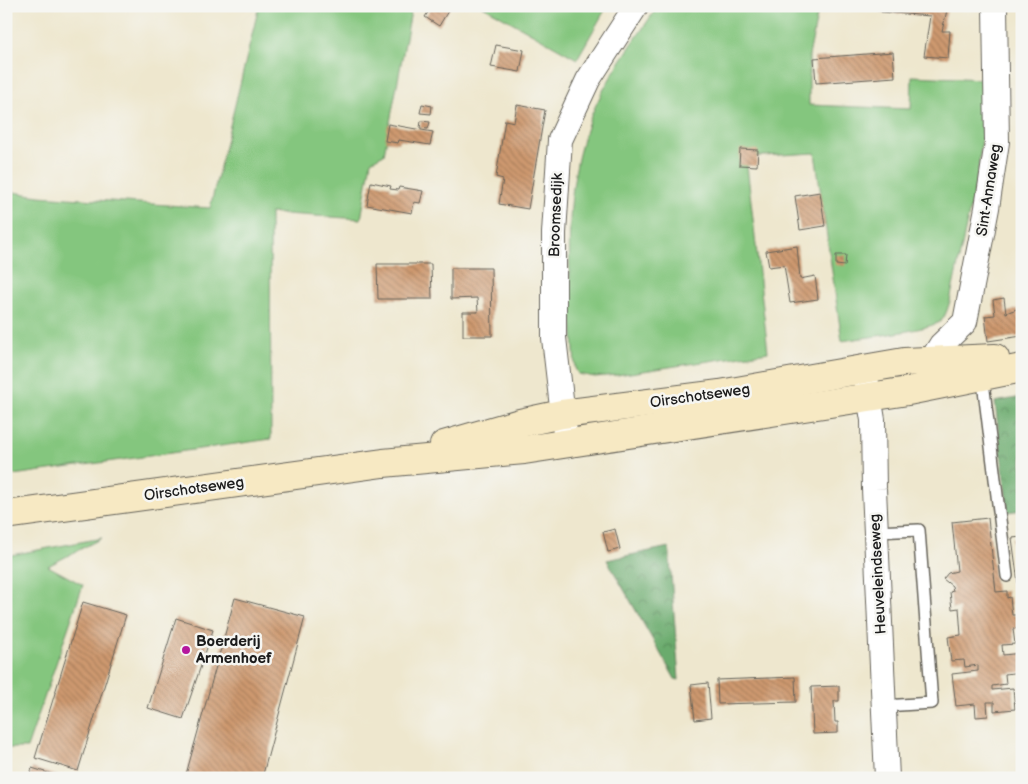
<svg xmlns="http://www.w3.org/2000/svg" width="1028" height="784" viewBox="0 0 1028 784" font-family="'Balsamiq Sans',sans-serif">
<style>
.grass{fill:#84c67e;stroke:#50714d}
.forest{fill:url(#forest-crowns);stroke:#446444}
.building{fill:url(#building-back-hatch)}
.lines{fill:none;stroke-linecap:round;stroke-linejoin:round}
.service-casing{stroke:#66635a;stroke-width:14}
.minor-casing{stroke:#66635a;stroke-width:26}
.secondary-casing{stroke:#66635a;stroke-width:30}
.service{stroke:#fff;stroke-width:11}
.minor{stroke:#fff;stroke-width:24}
.secondary{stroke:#f7e9c3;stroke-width:28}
.poi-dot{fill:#b5179e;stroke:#f6f6f2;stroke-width:2}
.labels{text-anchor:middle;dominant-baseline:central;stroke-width:5;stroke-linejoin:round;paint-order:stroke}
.street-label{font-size:15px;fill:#1c1c1c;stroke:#f6f6f2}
.poi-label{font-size:15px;font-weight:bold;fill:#1c1c1c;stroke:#f6f6f2;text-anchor:start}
</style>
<defs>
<pattern id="forest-crowns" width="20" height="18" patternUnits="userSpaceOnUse" patternTransform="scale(1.25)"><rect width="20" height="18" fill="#6bab6d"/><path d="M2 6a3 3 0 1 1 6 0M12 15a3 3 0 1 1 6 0" fill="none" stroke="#578a59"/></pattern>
<pattern id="building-back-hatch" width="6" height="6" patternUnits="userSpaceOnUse" patternTransform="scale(1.25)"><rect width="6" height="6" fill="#ce996f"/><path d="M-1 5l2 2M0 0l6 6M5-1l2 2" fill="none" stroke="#a67c5a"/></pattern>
</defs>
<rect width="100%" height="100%" fill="#f6f6f2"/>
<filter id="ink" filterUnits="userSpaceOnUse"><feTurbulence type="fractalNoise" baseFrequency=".02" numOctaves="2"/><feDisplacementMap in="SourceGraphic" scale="10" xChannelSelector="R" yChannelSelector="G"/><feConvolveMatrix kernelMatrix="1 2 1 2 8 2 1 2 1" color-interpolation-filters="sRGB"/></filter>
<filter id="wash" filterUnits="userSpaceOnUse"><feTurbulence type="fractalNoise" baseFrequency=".0096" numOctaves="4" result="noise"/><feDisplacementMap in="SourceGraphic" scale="20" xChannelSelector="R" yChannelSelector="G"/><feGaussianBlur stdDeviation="1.12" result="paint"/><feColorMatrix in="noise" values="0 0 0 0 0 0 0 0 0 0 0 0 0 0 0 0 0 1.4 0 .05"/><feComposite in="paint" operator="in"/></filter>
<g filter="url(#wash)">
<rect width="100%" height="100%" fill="#eee7ce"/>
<g class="grass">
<path d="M 259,6 L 412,6 L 384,154 L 371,161 L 361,219 L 270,213 L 271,439 L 6,476 L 6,191 L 39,196 L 210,208 Z"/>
<path d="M 483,6 L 598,6 L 605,10 L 577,59 Z"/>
<path d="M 658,6 L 819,6 L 809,56 L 809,105 L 911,109 L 912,76 L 984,79 L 982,139 L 978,171 L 950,301 C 948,307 946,315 942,320 C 934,330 859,338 842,341 L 815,153 L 746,157 L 768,352 L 617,375 L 595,377 L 578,374 L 575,368 C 571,289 560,203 587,127 C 602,83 632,45 658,6 Z"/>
<path d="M 102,538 L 48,566 L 83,585 L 27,748 L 6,748 L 6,556 Z"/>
</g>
<g class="forest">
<path d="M 1022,397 L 1022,510 L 1008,512 L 995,402 Z"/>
<path d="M 669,547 L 679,680 L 675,679 L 607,560 Z"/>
</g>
<g id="blocks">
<g class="building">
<path d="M 432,6 L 451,6 L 439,26 L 425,17 Z"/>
<path d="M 881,6 L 948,6 L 942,31 L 950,31 L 948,58 L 924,56 L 930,16 L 881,12 Z"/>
<path d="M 496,45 L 524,50 L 520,72 L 491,67 Z"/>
<path d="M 893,52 L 895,77 L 816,83 L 814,58 Z"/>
<path d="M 422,104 L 432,106 L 431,114 L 420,113 Z"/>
<path d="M 517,105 L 545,110 L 528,209 L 499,204 L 503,179 L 496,177 L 505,120 L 514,122 Z"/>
<path d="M 421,121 L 430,122 L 428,129 L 420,128 Z"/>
<path d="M 388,124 L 433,132 L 430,145 L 399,140 L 398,143 L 385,141 Z"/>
<path d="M 740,149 L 758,150 L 757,166 L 739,165 Z"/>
<path d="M 371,182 L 391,186 L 390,189 L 398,190 L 399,187 L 423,191 L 420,203 L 414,202 L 412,213 L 367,205 Z"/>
<path d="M 820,192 L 825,226 L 800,230 L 795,196 Z"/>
<path d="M 797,246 L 800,279 L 815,276 L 818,299 L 790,303 L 784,265 L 769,267 L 766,251 Z"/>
<path d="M 836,255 L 846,255 L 845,266 L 836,265 Z"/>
<path d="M 377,264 L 431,264 L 432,299 L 378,299 Z"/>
<path d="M 451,268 L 491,268 L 492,336 L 463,336 L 463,312 L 478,312 L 477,298 L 451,299 Z"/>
<path d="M 1004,298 L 1006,313 L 1022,307 L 1022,336 L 988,341 L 985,316 L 995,315 L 993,300 Z"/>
<path d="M 988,518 L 996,592 L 1007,591 L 1007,598 L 1010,597 L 1012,615 L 1020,615 L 1021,628 L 1013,629 L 1015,644 L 1002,645 L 1003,655 L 1022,653 L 1022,672 L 1005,674 L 1006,684 L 992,686 L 992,690 L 1013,688 L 1015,709 L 994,711 L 994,702 L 987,702 L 988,716 L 976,717 L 975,704 L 956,706 L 952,674 L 978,671 L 978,665 L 965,667 L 964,660 L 951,661 L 948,637 L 961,635 L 959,608 L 952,609 L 950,592 L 953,591 L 952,586 L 943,579 L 948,573 L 957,571 L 952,522 Z"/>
<path d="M 615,529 L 620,549 L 608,552 L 603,532 Z"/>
<path d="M 1022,537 L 1022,605 L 1021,605 L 1012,538 Z"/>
<path d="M 235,598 L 305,617 L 262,778 L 185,778 Z"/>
<path d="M 83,602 L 126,615 L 78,771 L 35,758 Z"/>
<path d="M 176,618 L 213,630 L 183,719 L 148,708 Z"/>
<path d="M 795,677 L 796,702 L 718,704 L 717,680 Z"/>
<path d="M 708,683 L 711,718 L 695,720 L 691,685 Z"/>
<path d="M 839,686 L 839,701 L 834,701 L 835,722 L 838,722 L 838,733 L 813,734 L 811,687 Z"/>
<path d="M 32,768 L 61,777 L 61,778 L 29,778 Z"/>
</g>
</g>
</g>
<g filter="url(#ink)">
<use href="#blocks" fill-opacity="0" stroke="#66635a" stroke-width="1"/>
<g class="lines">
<g class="service-casing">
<g id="service">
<path d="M 982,374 L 1007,576"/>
<path d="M 876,532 L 919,530 L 932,703 L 884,706"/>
</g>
</g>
<g class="minor-casing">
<g id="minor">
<path d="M 932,359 L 941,345 L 965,322 L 987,208 L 997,142 L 995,6"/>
<path d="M 866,378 L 873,420 L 874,489 L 887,778"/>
<path d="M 565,433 L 554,338 L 554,233 L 560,140 L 588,80 L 636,6"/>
</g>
</g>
<g class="secondary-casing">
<g id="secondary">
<path d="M 444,445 L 520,423 L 562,414 L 720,394 L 904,362 L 995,358"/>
<path d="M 6,515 L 383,463 L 524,450 L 908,391 L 1022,368"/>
</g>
</g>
<use href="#service" class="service"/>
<use href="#minor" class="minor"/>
<use href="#secondary" class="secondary"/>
</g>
</g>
<circle class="poi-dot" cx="186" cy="650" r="5"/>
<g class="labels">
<g class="street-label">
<text transform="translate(989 190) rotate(-81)">Sint-Annaweg</text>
<text transform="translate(556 215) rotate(-88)">Broomsedijk</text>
<text transform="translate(700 396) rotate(-8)">Oirschotseweg</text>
<text transform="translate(194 489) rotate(-8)">Oirschotseweg</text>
<text transform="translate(878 574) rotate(-93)">Heuveleindseweg</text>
</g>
<g class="poi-label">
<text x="196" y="641">Boerderij<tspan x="196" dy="17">Armenhoef</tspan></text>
</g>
</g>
<rect width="1028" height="784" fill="none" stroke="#f6f6f2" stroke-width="25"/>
</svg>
